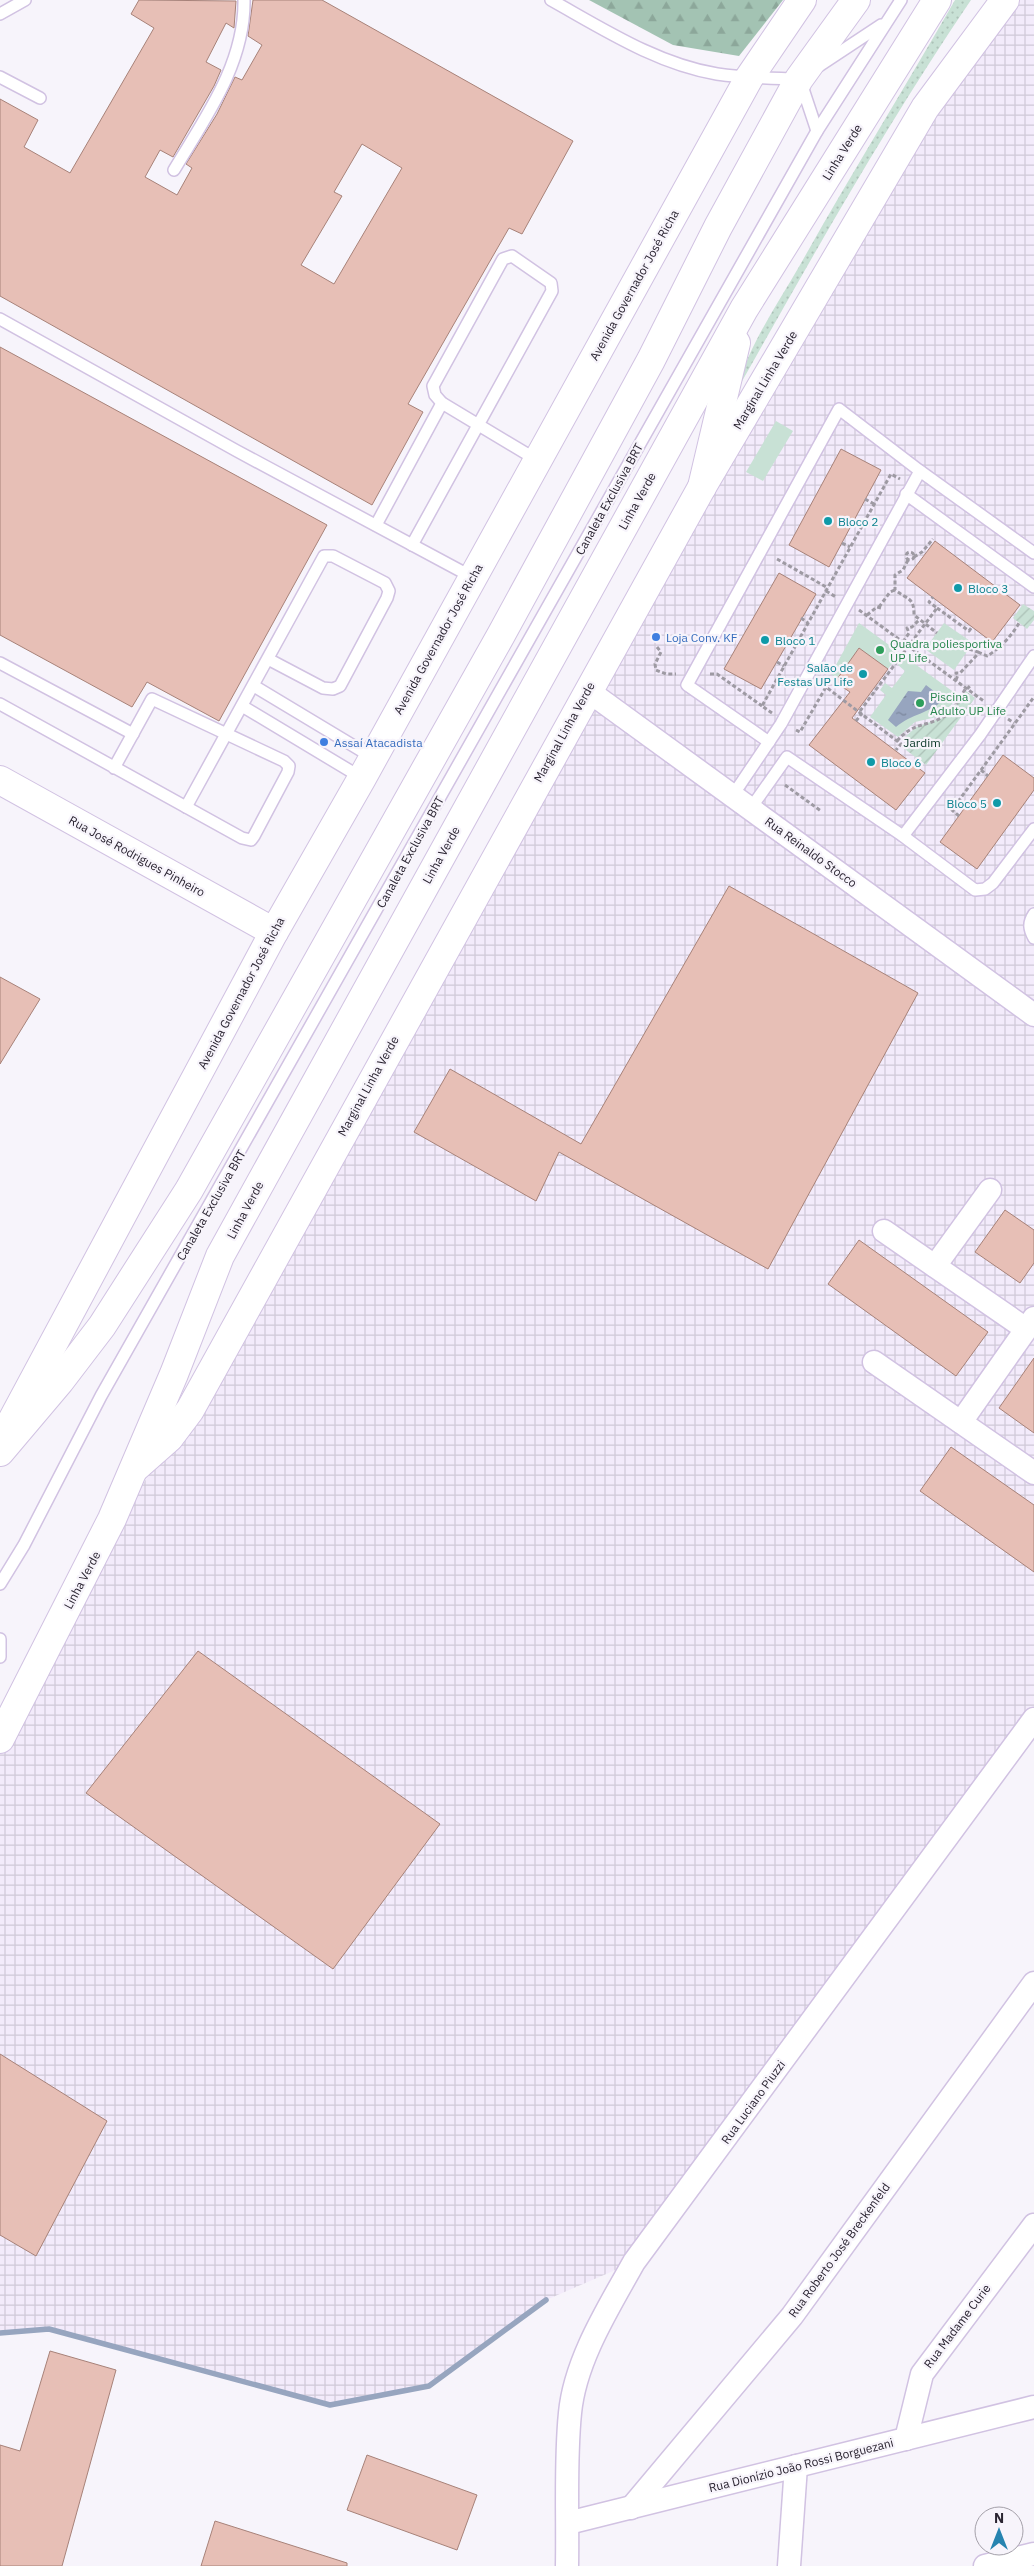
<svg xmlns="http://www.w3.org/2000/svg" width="1034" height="2566" viewBox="0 0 1034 2566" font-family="'IBM Plex Sans',sans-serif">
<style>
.industrial{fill:url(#industrial-grid)}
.grass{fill:url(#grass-dots)}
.forest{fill:url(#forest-firs)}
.park{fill:#c8e1d5}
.garden{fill:url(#garden-furrows)}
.water{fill:url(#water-ripples)}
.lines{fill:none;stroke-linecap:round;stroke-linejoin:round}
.stream{stroke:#97a5bf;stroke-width:5.5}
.building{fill:#e7bfb6;stroke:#a78279;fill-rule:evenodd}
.lane-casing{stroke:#d1c2e2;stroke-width:14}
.street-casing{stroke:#d1c2e2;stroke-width:25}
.secondary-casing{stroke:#d1c2e2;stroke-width:30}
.highway-casing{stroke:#d1c2e2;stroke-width:30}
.path{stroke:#9e9aa3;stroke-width:3;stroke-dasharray:4 2.5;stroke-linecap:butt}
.lane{stroke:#fff;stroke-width:11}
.street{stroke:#fff;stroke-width:22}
.secondary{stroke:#fff;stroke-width:28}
.highway{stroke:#fff;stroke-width:28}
.culture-dot{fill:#0f9aa8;stroke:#f7f4fb;stroke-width:2}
.shop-dot{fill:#3f7fe0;stroke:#f7f4fb;stroke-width:2}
.leisure-dot{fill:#2e9e5b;stroke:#f7f4fb;stroke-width:2}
.labels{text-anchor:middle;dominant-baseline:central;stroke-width:4.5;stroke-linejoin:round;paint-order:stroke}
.street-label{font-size:12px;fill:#2a2431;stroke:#f7f4fb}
.culture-label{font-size:12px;fill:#0d838f;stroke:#f7f4fb;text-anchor:start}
.shop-label{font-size:12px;fill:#366cbe;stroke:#f7f4fb;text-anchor:start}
.leisure-label{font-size:12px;fill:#27864d;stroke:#f7f4fb;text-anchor:start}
.park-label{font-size:12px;fill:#073525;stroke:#f7f4fb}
</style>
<defs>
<pattern id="industrial-grid" width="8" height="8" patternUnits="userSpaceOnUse" patternTransform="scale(1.25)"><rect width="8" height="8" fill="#f3ebfb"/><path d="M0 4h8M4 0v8" fill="none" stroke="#d0c9d8"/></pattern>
<pattern id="grass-dots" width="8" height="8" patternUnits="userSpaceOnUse" patternTransform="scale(1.25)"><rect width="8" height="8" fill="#c8e1d5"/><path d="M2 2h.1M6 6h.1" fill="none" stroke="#acc1b7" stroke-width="1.8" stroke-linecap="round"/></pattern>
<pattern id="forest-firs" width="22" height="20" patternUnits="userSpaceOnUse" patternTransform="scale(1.25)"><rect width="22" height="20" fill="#a3c3b3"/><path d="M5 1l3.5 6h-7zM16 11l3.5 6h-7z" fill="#8ca79a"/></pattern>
<pattern id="garden-furrows" width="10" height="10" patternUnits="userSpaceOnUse" patternTransform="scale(1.25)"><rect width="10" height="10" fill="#c8e1d5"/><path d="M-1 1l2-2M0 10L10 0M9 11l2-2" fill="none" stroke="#acc1b7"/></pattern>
<pattern id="water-ripples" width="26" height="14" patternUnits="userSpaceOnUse" patternTransform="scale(1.25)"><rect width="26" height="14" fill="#97a5bf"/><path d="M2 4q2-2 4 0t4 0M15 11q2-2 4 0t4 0" fill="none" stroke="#7b869c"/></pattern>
</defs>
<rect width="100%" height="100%" fill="#f7f4fb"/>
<path class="industrial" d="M 1005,0 L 1034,0 L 1034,1719 L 634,2262 L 546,2300 L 429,2386 L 330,2405 L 49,2329 L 0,2333 L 0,1739 L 79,1585 L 190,1410 L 444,948 Z"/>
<path class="grass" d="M 955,0 L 971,0 C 885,127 812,257 737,390 C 748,346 777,305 800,265 C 850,176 904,89 955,0 Z"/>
<path class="forest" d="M 589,0 L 783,0 L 739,56 L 673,45 Z"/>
<g class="park">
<path d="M 776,421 L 793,431 L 763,481 L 746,472 Z"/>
<path d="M 859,623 L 900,653 L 888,669 L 859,648 L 837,679 L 831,674 Z"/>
<path d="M 944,623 L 973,643 L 954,670 L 925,649 Z"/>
<path d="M 904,656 L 959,696 L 941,716 L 915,722 L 898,737 L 870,717 L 886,695 L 880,690 L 885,683 L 892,688 L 905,671 L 898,665 Z"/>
</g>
<g class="garden">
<path d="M 1023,604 L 1034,611 L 1034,620 L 1027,629 L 1013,618 Z"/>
<path d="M 966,691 L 975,698 L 926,765 L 902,747 L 906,742 L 902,740 L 916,727 L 948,716 Z"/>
</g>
<path class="water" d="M 926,685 L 944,699 C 931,713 911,714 896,727 L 888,720 L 908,691 L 921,692 Z"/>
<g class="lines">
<path class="stream" d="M 0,2333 L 49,2329 L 330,2405 L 429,2386 L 546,2300"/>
</g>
<g class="building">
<path d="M 139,0 L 236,1 L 234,28 L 226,23 L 206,62 L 221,70 L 214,86 L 173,157 L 160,150 L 145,177 L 177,195 L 192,168 L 186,164 L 217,114 L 235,77 L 242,80 L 262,45 L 248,36 L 253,0 L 322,0 L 573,141 L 522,234 L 509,228 L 408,404 L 423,412 L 372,505 L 0,296 L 0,99 L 38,120 L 24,147 L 70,173 L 154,28 L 131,14 ZM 362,144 L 402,168 L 334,284 L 301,265 L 342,196 L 334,192 Z"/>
<path d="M 0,347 L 327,525 L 219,721 L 147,682 L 132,707 L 0,635 Z"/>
<path d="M 841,449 L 881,470 L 829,567 L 789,545 Z"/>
<path d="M 935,541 L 1020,605 L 992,642 L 907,578 Z"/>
<path d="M 779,573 L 816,594 L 761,689 L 724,669 Z"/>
<path d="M 859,648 L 888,669 L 852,718 L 925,773 L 896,810 L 809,745 L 850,692 L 835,682 Z"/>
<path d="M 1003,755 L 1034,778 L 1034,790 L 977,869 L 940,842 Z"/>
<path d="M 729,886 L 918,993 L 768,1269 L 559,1152 L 536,1201 L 414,1132 L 450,1069 L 581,1144 Z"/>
<path d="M 0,977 L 40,999 L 0,1064 Z"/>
<path d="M 1005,1210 L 1034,1230 L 1034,1263 L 1020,1283 L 975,1252 Z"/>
<path d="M 859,1240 L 988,1332 L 956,1376 L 828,1284 Z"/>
<path d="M 1034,1358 L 1034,1433 L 999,1408 Z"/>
<path d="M 951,1447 L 1034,1505 L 1034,1572 L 920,1491 Z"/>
<path d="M 198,1651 L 440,1824 L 333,1969 L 86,1793 Z"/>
<path d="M 0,2054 L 107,2121 L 36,2256 L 0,2235 Z"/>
<path d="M 50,2351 L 116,2370 L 62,2566 L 0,2566 L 0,2445 L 20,2451 Z"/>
<path d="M 367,2455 L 477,2495 L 457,2550 L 347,2510 Z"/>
<path d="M 215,2521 L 347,2563 L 347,2566 L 201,2566 Z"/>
</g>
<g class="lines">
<g class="lane-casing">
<g id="lane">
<path d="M 551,0 C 603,29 657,64 717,74 C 744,78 770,78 797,79"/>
<path d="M 0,14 L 25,0"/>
<path d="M 819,66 L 881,25"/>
<path d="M 0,77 L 40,98"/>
<path d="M 801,83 L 817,131"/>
<path d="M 174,170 C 205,118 245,64 244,0"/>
<path d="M 0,319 L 237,451 L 472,577"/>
<path d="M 906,494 L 1034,587"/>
<path d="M 376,525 L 442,403"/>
<path d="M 412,545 L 552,291 L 551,283 L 512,256 L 503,259 L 433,386 L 435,395 L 442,403 L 537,460"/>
<path d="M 0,663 L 133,734"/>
<path d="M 254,686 L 372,757"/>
<path d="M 0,704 L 242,838 L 251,840 L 254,836 L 288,772 L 289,766 L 284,761 L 152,699 L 114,768"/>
<path d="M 242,706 L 362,778"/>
<path d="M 769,742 L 687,685 L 839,409 L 920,471 L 1034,553"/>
<path d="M 733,795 L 781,724 L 920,471"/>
<path d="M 186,807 L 324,556 L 333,556 L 385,583 L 389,591 L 387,598 L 340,686 L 333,689 L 323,688 L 268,659"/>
<path d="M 751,808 L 787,757 L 903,836 L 975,890 L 985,889 L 993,883 L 1034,829"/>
<path d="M 903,836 L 980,735 L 1034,656"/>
<path d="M 1034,914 C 1028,923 1029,929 1034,938"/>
<path d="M 0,1584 L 24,1545 L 101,1396 L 817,131 L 901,0"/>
<path d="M 0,1639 L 0,1657"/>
</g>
</g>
<g class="street-casing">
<g id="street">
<path d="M 587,690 L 1034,1015"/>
<path d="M 884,1231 L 1026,1329"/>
<path d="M 935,1266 L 990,1190"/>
<path d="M 874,1362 L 1034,1473"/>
<path d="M 961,1422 L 1034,1318"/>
<path d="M 906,2439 L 922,2374 L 1034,2225"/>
<path d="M 631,2508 L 792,2316 L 1034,1983"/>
<path d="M 568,2523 L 1034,2407"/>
<path d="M 567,2566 C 568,2516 565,2462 570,2413 C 575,2360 609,2307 634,2262 L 1034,1719"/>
<path d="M 789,2566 L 796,2466"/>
<path d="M 985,2566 L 1034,2554"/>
</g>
</g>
<g class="secondary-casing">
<g id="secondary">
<path d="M 0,780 L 274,932"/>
<path d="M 0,1443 L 274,932 L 362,778 L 749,78 L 802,0"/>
<path d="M 135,1468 L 169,1438 L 190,1410 L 702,487 L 925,108 L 1005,0"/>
</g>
</g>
<g class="highway-casing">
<g id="highway">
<path d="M 702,487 L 736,343"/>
<path d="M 0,1452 L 60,1381 L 102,1326 L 189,1190 L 501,635 L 651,360 L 718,227 L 799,79 L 856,0"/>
<path d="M 0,1739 L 112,1519 L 174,1374 L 220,1256 L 744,309 L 937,0"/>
</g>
</g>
<g class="path">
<path d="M 865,499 L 874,504"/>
<path d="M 842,543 L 850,547"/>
<circle cx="910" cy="556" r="4"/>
<path d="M 914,557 L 922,552 L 933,539"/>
<path d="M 777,559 L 828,588"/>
<path d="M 908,560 L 903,570 L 895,575 L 895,590 C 908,600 914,597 914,615 L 937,633"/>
<path d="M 826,591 L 836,597"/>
<path d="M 879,607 L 890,592 L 895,590"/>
<path d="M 937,608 L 969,631 L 972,627"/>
<path d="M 859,610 L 985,702"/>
<path d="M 867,615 L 877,607 L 881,608"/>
<path d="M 801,618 L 808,623"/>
<path d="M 903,642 L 909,633 L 907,628 L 912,627 L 919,620"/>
<path d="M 657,647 L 661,652 L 655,664 L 656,670 L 666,674 L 676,674"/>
<path d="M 978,652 L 987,656 C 999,649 1011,637 1019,623"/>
<path d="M 777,662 L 784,666"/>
<path d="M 710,674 L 717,674 L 762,706"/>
<path d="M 956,680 L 958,675 L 956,673 L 960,673 L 977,655 L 978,652 L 969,649"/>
<path d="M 967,689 L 971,685"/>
<path d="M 860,711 L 937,608 L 929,602 L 933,597"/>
<path d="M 772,713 L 762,706 L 891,474 L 900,479"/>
<path d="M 1008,719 L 1014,723"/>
<path d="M 856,721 L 862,713"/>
<path d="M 796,730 L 800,732 L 826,687 L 901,744 L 896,750"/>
<path d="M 897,741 C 913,722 927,727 945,716 C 954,710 960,697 966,688"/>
<path d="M 981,770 L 988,776"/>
<path d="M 785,785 L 821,811"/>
<path d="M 959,816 L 952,810 L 1034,697"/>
</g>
<use href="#lane" class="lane"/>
<use href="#street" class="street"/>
<use href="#secondary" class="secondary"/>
<use href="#highway" class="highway"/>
</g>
<g class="culture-dot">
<circle cx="828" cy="521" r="5"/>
<circle cx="958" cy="588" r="5"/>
<circle cx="765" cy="640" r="5"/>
<circle cx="863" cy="674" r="5"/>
<circle cx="871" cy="762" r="5"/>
<circle cx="997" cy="803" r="5"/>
</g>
<g class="shop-dot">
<circle cx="656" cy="637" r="5"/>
<circle cx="324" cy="742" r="5"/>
</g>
<g class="leisure-dot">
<circle cx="880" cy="650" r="5"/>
<circle cx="920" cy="703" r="5"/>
</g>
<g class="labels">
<g class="street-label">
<text transform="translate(842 152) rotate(-58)">Linha Verde</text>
<text transform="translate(634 285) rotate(-61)">Avenida Governador José Richa</text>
<text transform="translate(765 380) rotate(-59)">Marginal Linha Verde</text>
<text transform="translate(609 499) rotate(-61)">Canaleta Exclusiva BRT</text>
<text transform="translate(637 501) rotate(-61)">Linha Verde</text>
<text transform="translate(438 639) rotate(-61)">Avenida Governador José Richa</text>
<text transform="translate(564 732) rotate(-61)">Marginal Linha Verde</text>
<text transform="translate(410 852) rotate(-61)">Canaleta Exclusiva BRT</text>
<text transform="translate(811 852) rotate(36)">Rua Reinaldo Stocco</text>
<text transform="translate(441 855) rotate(-61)">Linha Verde</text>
<text transform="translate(137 856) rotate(29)">Rua José Rodrigues Pinheiro</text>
<text transform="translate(241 993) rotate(-62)">Avenida Governador José Richa</text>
<text transform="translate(368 1086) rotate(-61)">Marginal Linha Verde</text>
<text transform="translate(211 1205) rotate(-60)">Canaleta Exclusiva BRT</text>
<text transform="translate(245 1210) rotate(-62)">Linha Verde</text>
<text transform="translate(82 1580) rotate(-62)">Linha Verde</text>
<text transform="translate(753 2102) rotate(-54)">Rua Luciano Piuzzi</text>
<text transform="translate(839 2250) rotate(-54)">Rua Roberto José Breckenfeld</text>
<text transform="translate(957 2326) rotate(-53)">Rua Madame Curie</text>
<text transform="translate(801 2465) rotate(-14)">Rua Dionízio João Rossi Borguezani</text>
</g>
<g class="culture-label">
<text x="838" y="521">Bloco 2</text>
<text x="968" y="588">Bloco 3</text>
<text x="775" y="640">Bloco 1</text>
<text x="853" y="667" text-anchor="end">Salão de<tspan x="853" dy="14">Festas UP Life</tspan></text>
<text x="881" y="762">Bloco 6</text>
<text x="987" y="803" text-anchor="end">Bloco 5</text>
</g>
<g class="shop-label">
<text x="666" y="637">Loja Conv. KF</text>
<text x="334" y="742">Assaí Atacadista</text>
</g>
<g class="leisure-label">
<text x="890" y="643">Quadra poliesportiva<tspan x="890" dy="14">UP Life</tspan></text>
<text x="930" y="696">Piscina<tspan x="930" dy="14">Adulto UP Life</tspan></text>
</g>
<g class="park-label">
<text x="922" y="742">Jardim</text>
</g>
</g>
<g transform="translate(999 2531)"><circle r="24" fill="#f7f4fb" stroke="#a5a1aa"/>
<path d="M0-4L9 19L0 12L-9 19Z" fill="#2684b0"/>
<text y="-8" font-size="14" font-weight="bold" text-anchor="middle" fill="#2a2431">N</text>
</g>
</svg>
